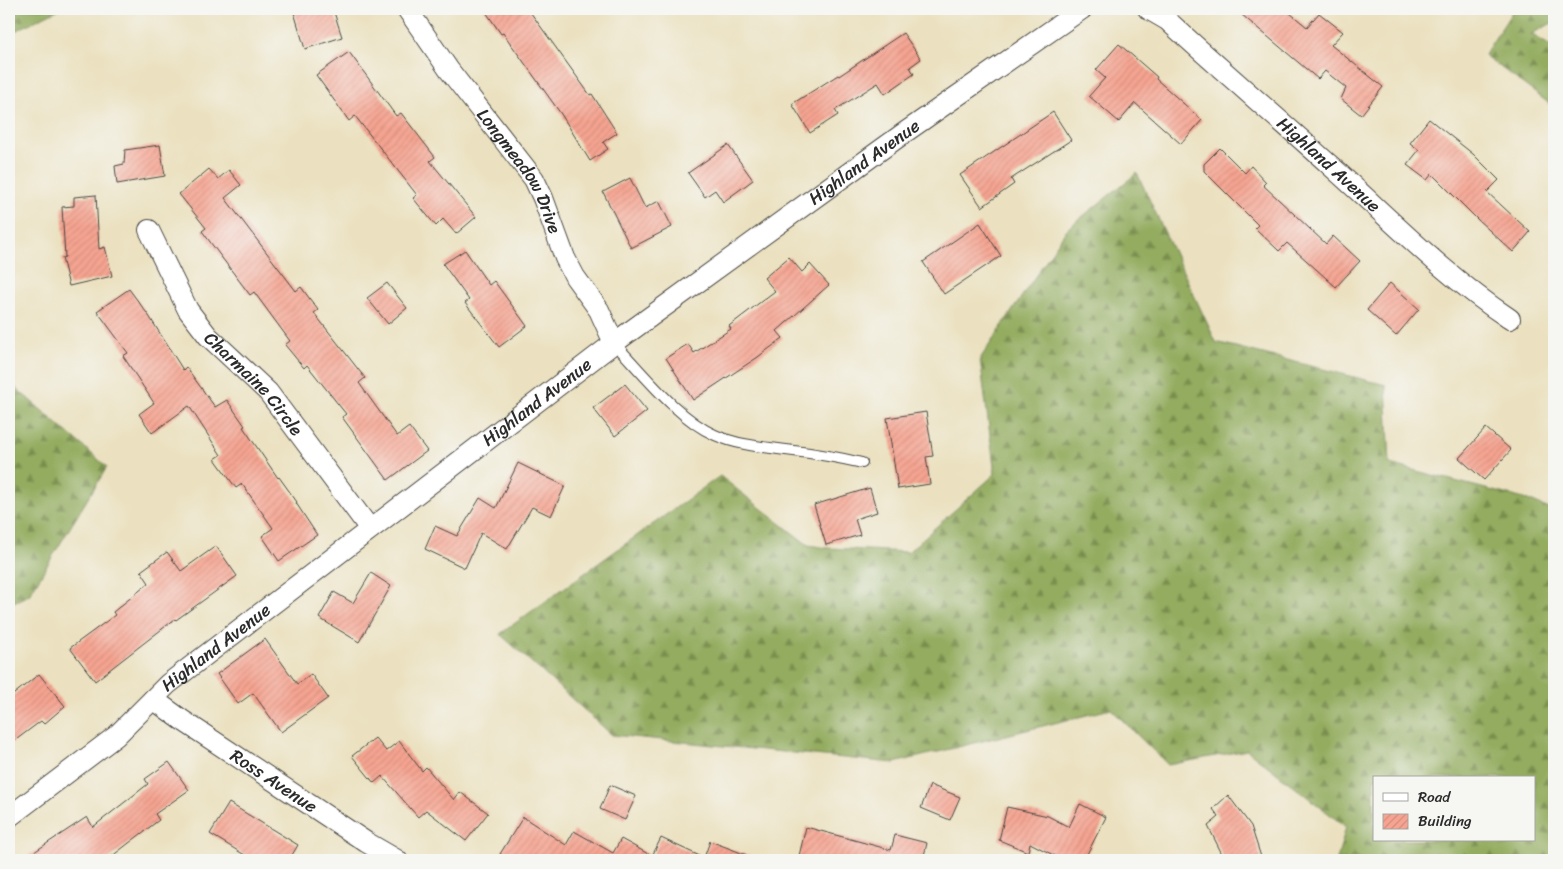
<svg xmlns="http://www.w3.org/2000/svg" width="1563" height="869" viewBox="0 0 1563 869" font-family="Sriracha,sans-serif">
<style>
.forest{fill:url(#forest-firs);stroke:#5f6c44;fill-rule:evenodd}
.building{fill:url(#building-hatch)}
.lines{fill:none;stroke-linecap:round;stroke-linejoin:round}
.service-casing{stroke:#484641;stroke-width:12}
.minor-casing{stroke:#484641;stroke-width:22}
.service{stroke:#fff;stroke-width:10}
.minor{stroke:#fff;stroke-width:20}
.labels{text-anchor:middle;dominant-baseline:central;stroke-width:4.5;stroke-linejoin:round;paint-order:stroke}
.street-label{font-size:18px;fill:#2b2b2b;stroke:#f6f6f2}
</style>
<defs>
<pattern id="forest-firs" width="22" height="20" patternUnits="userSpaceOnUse" patternTransform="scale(1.25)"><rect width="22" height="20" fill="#93ac5e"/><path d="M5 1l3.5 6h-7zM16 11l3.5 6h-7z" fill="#788c4e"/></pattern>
<pattern id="building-hatch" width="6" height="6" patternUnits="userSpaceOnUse" patternTransform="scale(1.25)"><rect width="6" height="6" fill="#f6a491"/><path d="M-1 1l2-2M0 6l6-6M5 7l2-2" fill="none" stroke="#d38d7d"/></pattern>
</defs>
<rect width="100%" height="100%" fill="#f6f6f2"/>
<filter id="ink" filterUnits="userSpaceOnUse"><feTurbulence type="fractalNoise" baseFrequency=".02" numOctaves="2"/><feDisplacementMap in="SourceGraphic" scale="10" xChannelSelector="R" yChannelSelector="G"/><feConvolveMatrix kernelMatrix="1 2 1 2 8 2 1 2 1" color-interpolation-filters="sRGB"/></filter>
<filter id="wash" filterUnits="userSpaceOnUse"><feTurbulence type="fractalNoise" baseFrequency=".0096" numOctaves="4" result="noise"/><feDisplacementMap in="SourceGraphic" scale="20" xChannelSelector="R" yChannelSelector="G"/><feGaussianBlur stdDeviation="1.12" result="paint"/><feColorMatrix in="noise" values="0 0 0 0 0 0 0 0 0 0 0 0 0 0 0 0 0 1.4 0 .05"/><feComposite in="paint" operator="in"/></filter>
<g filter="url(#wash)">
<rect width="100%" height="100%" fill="#ebe1c0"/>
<g class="forest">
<path d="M 9,9 L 59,9 L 9,34 Z"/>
<path d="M 1514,9 L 1554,9 L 1554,22 L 1531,34 L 1554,48 L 1554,107 L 1484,55 Z"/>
<path d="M 1137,173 L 1216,342 L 1386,385 L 1390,464 L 1528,500 L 1554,511 L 1554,860 L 1337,860 L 1346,827 L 1247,750 L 1168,765 L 1111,709 L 894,763 L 612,735 L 500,634 L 720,476 L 808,545 L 828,548 L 908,552 L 995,474 L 980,359 L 1067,229 ZM 1374,778 L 1534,778 L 1534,840 L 1374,840 Z"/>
<path d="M 9,382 L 107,467 L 29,595 L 9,604 Z"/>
</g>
<g id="blocks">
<g class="building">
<path d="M 293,9 L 333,9 L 342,37 L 305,49 Z"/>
<path d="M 484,9 L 528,9 L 590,95 L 592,94 L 617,133 L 603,142 L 608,149 L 590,161 L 561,114 L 503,33 L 501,34 Z"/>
<path d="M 1235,9 L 1285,9 L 1307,27 L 1319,13 L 1343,32 L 1331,45 L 1383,87 L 1361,115 L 1341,99 L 1346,88 L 1325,71 L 1318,79 Z"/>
<path d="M 903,33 L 921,59 L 910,67 L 914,74 L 885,94 L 878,83 L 835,110 L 838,115 L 810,133 L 792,104 L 838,75 L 839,76 Z"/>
<path d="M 1119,44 L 1157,77 L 1156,79 L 1202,120 L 1181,144 L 1135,103 L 1119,122 L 1089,96 L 1105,78 L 1096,70 Z"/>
<path d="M 349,52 L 396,116 L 401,113 L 435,157 L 430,161 L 476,217 L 456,234 L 443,219 L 436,226 L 413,198 L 417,195 L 355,116 L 349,121 L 316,75 Z"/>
<path d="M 1053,112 L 1071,140 L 1011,179 L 1014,184 L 982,207 L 960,175 Z"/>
<path d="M 1429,119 L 1473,154 L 1499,180 L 1487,192 L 1530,232 L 1513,252 L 1477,219 L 1432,174 L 1427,180 L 1407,165 L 1419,150 L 1410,143 Z"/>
<path d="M 160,145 L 165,176 L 117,184 L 115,166 L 124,164 L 125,150 Z"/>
<path d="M 728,145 L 753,180 L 723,202 L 715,190 L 705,197 L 688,173 Z"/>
<path d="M 1220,148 L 1245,173 L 1251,166 L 1266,182 L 1263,185 L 1326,244 L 1333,236 L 1360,261 L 1336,287 L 1287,243 L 1279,251 L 1255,228 L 1258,225 L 1204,171 L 1204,164 Z"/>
<path d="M 209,169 L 218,179 L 229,170 L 241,185 L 225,198 L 296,291 L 301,287 L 318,310 L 314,313 L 365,378 L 359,383 L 397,436 L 409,427 L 427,451 L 388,480 L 342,417 L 346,414 L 307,365 L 304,368 L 285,345 L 290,341 L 254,292 L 250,295 L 219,254 L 202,231 L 206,228 L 179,194 Z"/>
<path d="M 630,178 L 645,208 L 659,201 L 672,227 L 631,248 L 603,192 Z"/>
<path d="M 96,195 L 99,249 L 105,247 L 112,276 L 69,286 L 62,258 L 65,257 L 62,207 L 74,206 L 74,197 Z"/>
<path d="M 980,223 L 1001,256 L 944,294 L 923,262 Z"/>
<path d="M 465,250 L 489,285 L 494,281 L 527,326 L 499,347 L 465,303 L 469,300 L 443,264 Z"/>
<path d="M 789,257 L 802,272 L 810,264 L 829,285 L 777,331 L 783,338 L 758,357 L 693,400 L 666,358 L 688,344 L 694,353 L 731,329 L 729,326 L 775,291 L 764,278 Z"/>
<path d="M 387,283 L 407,308 L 388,324 L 367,298 Z"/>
<path d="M 1390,283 L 1419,309 L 1396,336 L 1367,310 Z"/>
<path d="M 129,289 L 149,316 L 183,370 L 186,367 L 215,407 L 227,400 L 245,426 L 243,427 L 278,478 L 279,477 L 297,502 L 296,503 L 317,535 L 279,561 L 262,536 L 273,528 L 242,484 L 236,488 L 215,459 L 221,455 L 189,406 L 152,433 L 139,414 L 154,403 L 123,356 L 128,353 L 97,311 Z"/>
<path d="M 625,384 L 647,411 L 615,436 L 593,408 Z"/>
<path d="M 926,412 L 933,456 L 926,457 L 930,484 L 898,489 L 887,418 Z"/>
<path d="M 1486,428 L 1511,450 L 1484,480 L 1459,458 Z"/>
<path d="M 518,463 L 565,486 L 551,516 L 532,507 L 507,549 L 481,533 L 465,568 L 425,549 L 435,526 L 457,536 L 480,498 L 496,508 Z"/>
<path d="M 870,488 L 877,512 L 855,519 L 860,535 L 826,545 L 814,505 Z"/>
<path d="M 216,546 L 237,576 L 176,620 L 175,619 L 95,681 L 70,648 L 115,615 L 113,612 L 149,583 L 141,571 L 167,552 L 181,571 Z"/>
<path d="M 371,573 L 391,586 L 359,642 L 319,618 L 334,592 L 353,603 Z"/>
<path d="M 265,639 L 297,684 L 311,674 L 328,698 L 281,732 L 253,693 L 238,704 L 217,674 Z"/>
<path d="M 39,674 L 65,706 L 44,724 L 41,721 L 9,745 L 9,698 Z"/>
<path d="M 375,738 L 386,751 L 399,741 L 422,771 L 426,767 L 454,800 L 460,792 L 488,813 L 466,841 L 426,810 L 418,817 L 382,776 L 374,783 L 352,756 Z"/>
<path d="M 169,762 L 189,790 L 155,814 L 159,820 L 107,860 L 22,860 L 87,817 L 93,827 L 148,784 L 145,779 Z"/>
<path d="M 610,785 L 636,796 L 625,820 L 600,809 Z"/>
<path d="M 930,785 L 960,797 L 950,820 L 921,808 Z"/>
<path d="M 1228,795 L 1251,826 L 1262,860 L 1225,860 L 1208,826 L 1219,817 L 1213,809 Z"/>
<path d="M 229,803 L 298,845 L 289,860 L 253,860 L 210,834 Z"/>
<path d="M 1080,804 L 1106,817 L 1084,860 L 1063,860 L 1030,843 L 1028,852 L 999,840 L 1007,807 L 1048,816 L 1069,827 Z"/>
<path d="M 523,817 L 566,845 L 574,831 L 613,853 L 621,839 L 652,856 L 661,838 L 704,858 L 710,841 L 757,859 L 756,860 L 510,860 L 500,854 Z"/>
<path d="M 806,827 L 891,850 L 895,835 L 927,843 L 923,860 L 798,860 Z"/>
</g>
</g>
</g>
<g filter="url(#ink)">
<use href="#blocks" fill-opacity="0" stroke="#484641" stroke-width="1"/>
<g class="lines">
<g class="service-casing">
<path id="service" d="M 614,343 C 642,372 678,419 715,435 C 737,445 763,447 786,450 C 812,453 837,457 862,463"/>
</g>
<g class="minor-casing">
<g id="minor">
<path id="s1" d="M 407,9 L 449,70 L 534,179 L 543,198 L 565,258 L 575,277 L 599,310 L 614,343"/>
<path id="s2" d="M 1148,9 L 1167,20 C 1221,70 1277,117 1332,167 C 1390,219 1444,275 1510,319"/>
<path id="s3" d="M 149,230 L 188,310 L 208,336 L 268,392 L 370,529"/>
<path id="s4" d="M 153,699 L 182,720 L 366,842 L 397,860"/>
<path id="s5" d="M 9,817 L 116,736 L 168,684 L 614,343 L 904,133 L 1082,9"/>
</g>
</g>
<use href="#service" class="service"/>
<use href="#minor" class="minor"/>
</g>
</g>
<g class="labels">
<g class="street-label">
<text stroke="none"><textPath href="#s5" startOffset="1078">Highland Avenue</textPath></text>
<text stroke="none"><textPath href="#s2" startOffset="239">Highland Avenue</textPath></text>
<text stroke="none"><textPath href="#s1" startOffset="198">Longmeadow Drive</textPath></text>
<text stroke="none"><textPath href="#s3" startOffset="188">Charmaine Circle</textPath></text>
<text stroke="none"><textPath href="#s5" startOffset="672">Highland Avenue</textPath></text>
<text stroke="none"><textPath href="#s5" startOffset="268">Highland Avenue</textPath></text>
<text stroke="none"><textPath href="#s4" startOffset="146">Ross Avenue</textPath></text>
</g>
</g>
<rect width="1563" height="869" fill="none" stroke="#f6f6f2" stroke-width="30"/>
<rect x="1373" y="776" width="162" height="65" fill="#f6f6f2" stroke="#a5a5a2"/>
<rect x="1383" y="793" width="25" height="8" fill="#ffffff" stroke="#a5a5a2"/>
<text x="1418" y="802" font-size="15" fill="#2b2b2b">Road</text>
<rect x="1383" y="814" width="25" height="15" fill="url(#building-hatch)" stroke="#a5a5a2"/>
<text x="1418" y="826" font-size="15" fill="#2b2b2b">Building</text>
</svg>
